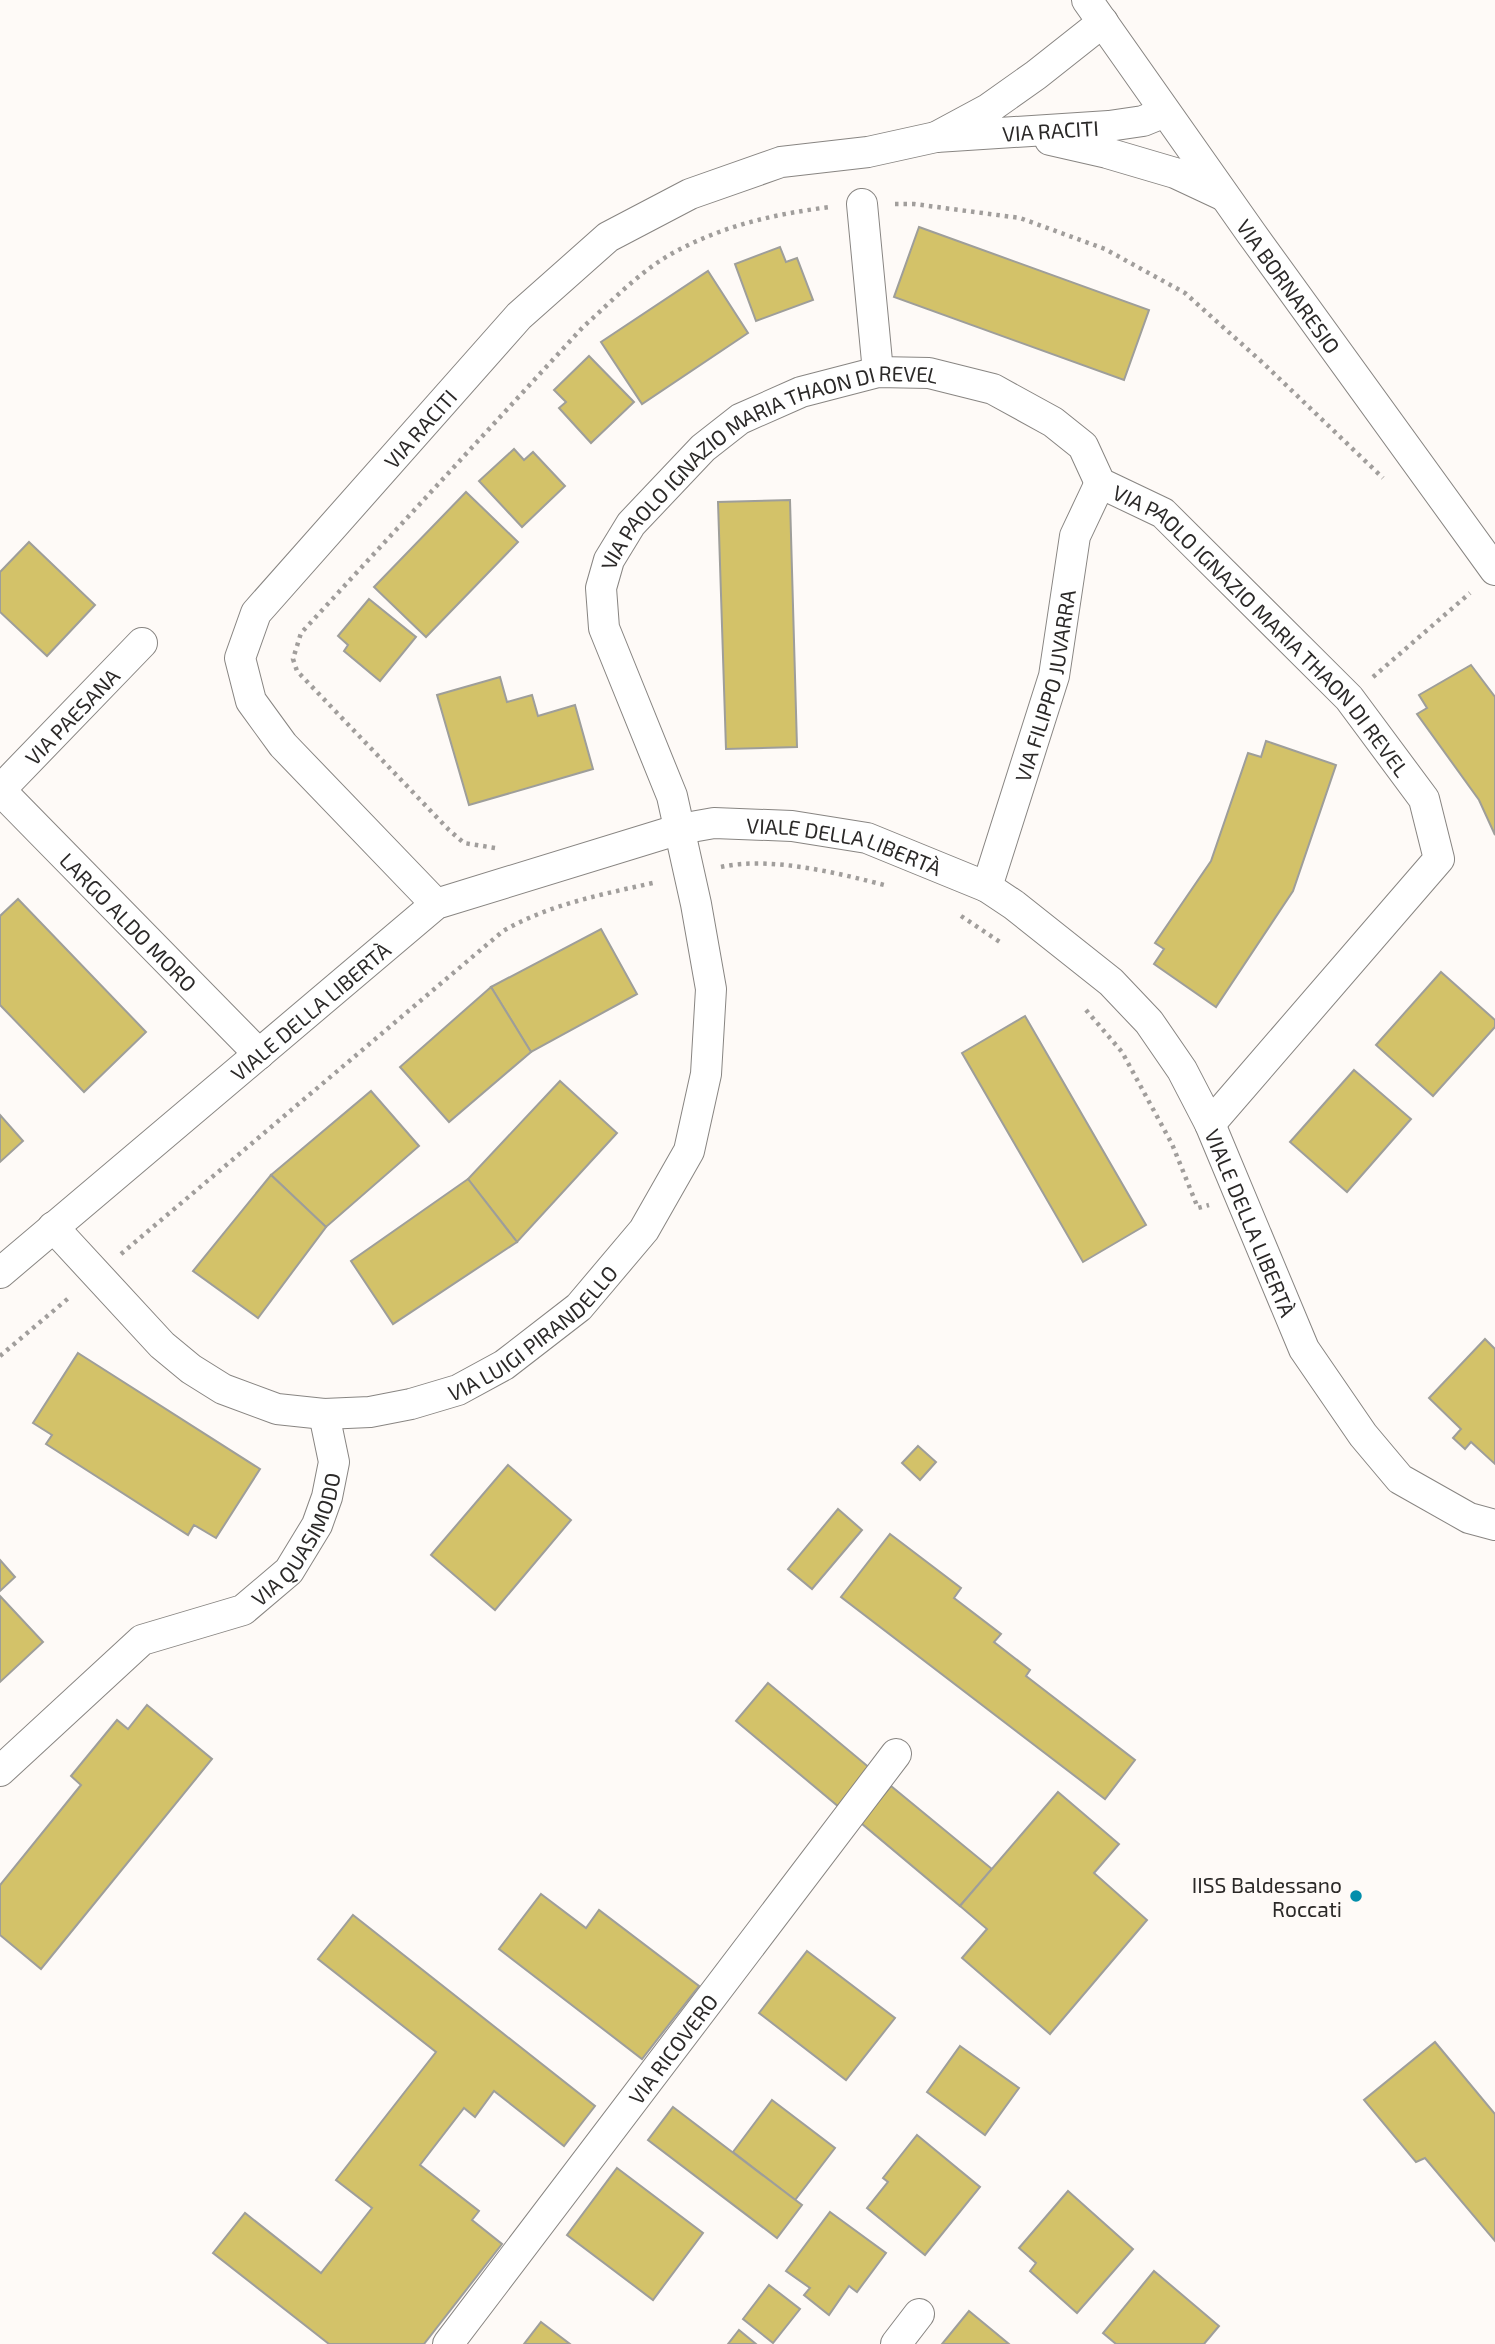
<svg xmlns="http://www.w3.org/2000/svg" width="1495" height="2344" viewBox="0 0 1495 2344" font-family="'Exo 2',sans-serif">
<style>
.building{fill:#d3c269;stroke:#9e9e9a;stroke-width:2}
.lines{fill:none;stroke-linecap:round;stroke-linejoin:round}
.minor-casing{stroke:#888582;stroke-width:32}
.path{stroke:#a19e9c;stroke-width:4.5;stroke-dasharray:3.5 5;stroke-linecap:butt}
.minor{stroke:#fff;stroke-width:30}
.poi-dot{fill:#028eab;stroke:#fefaf7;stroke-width:2.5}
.labels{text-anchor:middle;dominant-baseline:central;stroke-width:5;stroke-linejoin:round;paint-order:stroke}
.street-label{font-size:21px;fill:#2b2928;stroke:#fefaf7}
.poi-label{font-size:21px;fill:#2b2928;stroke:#fefaf7;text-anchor:end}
</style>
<rect width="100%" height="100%" fill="#fefaf7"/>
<g class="building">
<path d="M 919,227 L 1149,310 L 1124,380 L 894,297 Z"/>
<path d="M 780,247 L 786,262 L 797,258 L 813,300 L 756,321 L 735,264 Z"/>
<path d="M 708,271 L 748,333 L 642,404 L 601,342 Z"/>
<path d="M 589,356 L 634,402 L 591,443 L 559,408 L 566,402 L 554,390 Z"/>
<path d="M 514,449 L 524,460 L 533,452 L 565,486 L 522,527 L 479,481 Z"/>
<path d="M 466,492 L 518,542 L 426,637 L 374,587 Z"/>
<path d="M 790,500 L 797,747 L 726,749 L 718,502 Z"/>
<path d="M 29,542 L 95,605 L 47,656 L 0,612 L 0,572 Z"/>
<path d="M 369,599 L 416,637 L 380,681 L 344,651 L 348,645 L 338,636 Z"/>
<path d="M 1471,665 L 1495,697 L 1495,835 L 1479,800 L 1417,714 L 1427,708 L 1419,695 Z"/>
<path d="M 500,677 L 507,702 L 532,695 L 538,716 L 575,705 L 593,769 L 469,805 L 437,695 Z"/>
<path d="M 1266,741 L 1336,765 L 1293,891 L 1216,1007 L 1154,964 L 1164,949 L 1155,943 L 1211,861 L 1248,753 L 1261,757 Z"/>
<path d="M 18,899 L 146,1032 L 84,1092 L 0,1005 L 0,916 Z"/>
<path d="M 601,929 L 637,994 L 531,1052 L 491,987 Z"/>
<path d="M 1441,972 L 1495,1020 L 1495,1027 L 1433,1096 L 1376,1045 Z"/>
<path d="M 491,987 L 531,1052 L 449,1122 L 400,1067 Z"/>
<path d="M 1025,1016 L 1146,1225 L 1083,1262 L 962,1053 Z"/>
<path d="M 1354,1070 L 1411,1119 L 1347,1192 L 1290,1142 Z"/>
<path d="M 560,1081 L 617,1133 L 517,1242 L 468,1179 Z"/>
<path d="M 371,1091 L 419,1146 L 326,1227 L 271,1175 Z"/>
<path d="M 0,1115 L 23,1141 L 0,1162 Z"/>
<path d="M 271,1175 L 326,1227 L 258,1318 L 193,1271 Z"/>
<path d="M 468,1179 L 517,1242 L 393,1324 L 351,1261 Z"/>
<path d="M 1485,1339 L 1495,1349 L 1495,1464 L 1471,1442 L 1465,1449 L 1453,1438 L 1461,1429 L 1429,1398 Z"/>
<path d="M 78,1353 L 260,1469 L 216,1538 L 194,1525 L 188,1535 L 46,1444 L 52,1435 L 33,1423 Z"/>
<path d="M 918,1446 L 936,1462 L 920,1480 L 902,1463 Z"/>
<path d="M 508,1465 L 571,1520 L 495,1610 L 431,1555 Z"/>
<path d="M 838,1509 L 862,1530 L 812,1589 L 788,1569 Z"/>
<path d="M 890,1534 L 961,1588 L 954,1598 L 1001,1634 L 994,1642 L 1030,1670 L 1026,1676 L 1135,1760 L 1105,1799 L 841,1597 Z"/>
<path d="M 0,1560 L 15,1577 L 0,1591 Z"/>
<path d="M 0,1596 L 43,1642 L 0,1682 Z"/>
<path d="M 768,1683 L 871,1769 L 839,1807 L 736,1721 Z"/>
<path d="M 147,1705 L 212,1759 L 41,1969 L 0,1935 L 0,1885 L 81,1785 L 71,1776 L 117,1720 L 128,1729 Z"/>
<path d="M 891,1786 L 992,1869 L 960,1906 L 861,1823 Z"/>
<path d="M 1058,1792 L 1119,1844 L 1094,1873 L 1147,1920 L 1050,2034 L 962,1958 L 987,1929 L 960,1906 Z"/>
<path d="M 541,1894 L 586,1928 L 599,1910 L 699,1986 L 642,2059 L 499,1949 Z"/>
<path d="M 353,1915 L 595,2106 L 564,2146 L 494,2091 L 475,2117 L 464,2108 L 420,2165 L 479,2211 L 472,2220 L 502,2244 L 424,2344 L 329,2344 L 213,2253 L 245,2213 L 321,2273 L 372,2208 L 336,2180 L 436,2052 L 318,1959 Z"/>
<path d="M 807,1951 L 895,2018 L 846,2080 L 759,2013 Z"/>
<path d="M 1435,2042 L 1495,2114 L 1495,2241 L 1425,2158 L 1416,2162 L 1364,2100 Z"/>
<path d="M 960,2046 L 1019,2088 L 985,2135 L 927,2092 Z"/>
<path d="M 772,2100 L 835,2148 L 795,2200 L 733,2152 Z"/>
<path d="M 673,2107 L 802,2205 L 777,2238 L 648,2140 Z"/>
<path d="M 917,2135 L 980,2187 L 925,2255 L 867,2208 L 888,2182 L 883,2178 Z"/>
<path d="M 617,2168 L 703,2233 L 653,2300 L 567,2235 Z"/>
<path d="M 1068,2191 L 1133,2249 L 1077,2313 L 1030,2271 L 1036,2263 L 1019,2248 Z"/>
<path d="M 830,2212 L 886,2253 L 857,2292 L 849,2286 L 829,2315 L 804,2295 L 810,2288 L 786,2271 Z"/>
<path d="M 1154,2271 L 1219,2326 L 1204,2344 L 1116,2344 L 1103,2333 Z"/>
<path d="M 769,2285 L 800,2309 L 773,2343 L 743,2319 Z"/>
<path d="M 969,2311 L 1009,2344 L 942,2344 Z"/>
<path d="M 541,2322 L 570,2344 L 524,2344 Z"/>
<path d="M 739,2330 L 756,2344 L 728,2344 Z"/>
</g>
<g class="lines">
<g class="minor-casing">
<g id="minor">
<path id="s1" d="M 1087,0 L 1251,233 L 1495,570"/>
<path id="s2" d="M 1103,22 L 1036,75 L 988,109 L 936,137 L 1109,126 L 1143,121 L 1165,112"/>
<path d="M 1050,140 L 1107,153 L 1175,173 L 1222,195"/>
<path d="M 862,204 L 878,372"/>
<path id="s3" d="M 0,790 L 259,1054"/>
<path id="s4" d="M 0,790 L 142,643"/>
<path id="s5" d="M 987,887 L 1054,676 L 1075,536 L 1100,483"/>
<path id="s6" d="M 436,904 L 283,745 L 251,701 L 240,658 L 256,613 L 519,316 L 608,237 L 690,194 L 781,162 L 868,152 L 936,137"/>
<path id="s7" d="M 53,1227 L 162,1345 L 191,1369 L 223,1389 L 277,1409 L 324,1414 L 370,1412 L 411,1404 L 458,1390 L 504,1365 L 579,1307 L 644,1230 L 689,1151 L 706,1074 L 711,989 L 696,904 L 672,796 L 604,628 L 601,588 L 609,560 L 631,524 L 703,448 L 740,419 L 801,392 L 878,372 L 929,373 L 993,389 L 1053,422 L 1083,446 L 1100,483 L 1163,513 L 1349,698 L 1424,799 L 1439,859 L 1210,1124"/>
<path id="s8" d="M 0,1273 L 436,904 L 680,829 L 714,823 L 792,826 L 867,838 L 987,887 L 1014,905 L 1111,982 L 1149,1022 L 1182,1070 L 1210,1124 L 1304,1349 L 1363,1435 L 1400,1479 L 1469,1518 L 1495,1525"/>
<path id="s9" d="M 0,1771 L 142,1640 L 243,1610 L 289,1571 L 317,1525 L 327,1497 L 334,1462 L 324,1414"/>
<path id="s10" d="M 448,2344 L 896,1754"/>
<path d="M 896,2344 L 919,2314"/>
</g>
</g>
<g class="path">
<path d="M 895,204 L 914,204 L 1020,218 L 1105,249 L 1185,293 L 1263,363 L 1383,478"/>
<path d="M 1373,677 L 1470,593"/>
<path d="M 495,848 L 464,843 L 449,830 L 297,671 L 293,659 L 301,633 L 583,327 C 611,302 638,273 671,254 C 721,226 774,214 830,207"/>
<path d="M 721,867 C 771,856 838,873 888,886"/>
<path d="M 961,916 L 1000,942"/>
<path d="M 1086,1010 L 1122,1052 L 1172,1144 L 1198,1208 L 1209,1205"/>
<path d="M 121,1254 L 503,931 C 550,904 604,894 657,882"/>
<path d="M 0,1356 L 71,1296"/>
</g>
<use href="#minor" class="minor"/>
</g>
<circle class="poi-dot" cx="1356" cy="1896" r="7"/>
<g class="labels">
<g class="street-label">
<text stroke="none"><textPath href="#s2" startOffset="318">VIA RACITI</textPath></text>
<text stroke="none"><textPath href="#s1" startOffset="350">VIA BORNARESIO</textPath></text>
<text stroke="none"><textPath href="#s6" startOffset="614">VIA RACITI</textPath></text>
<text stroke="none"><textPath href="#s7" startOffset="1624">VIA PAOLO IGNAZIO MARIA THAON DI REVEL</textPath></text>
<text stroke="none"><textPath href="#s7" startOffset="2254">VIA PAOLO IGNAZIO MARIA THAON DI REVEL</textPath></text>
<text stroke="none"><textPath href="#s5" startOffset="210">VIA FILIPPO JUVARRA</textPath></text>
<text stroke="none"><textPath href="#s4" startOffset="103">VIA PAESANA</textPath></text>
<text stroke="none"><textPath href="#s8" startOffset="994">VIALE DELLA LIBERTÀ</textPath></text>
<text stroke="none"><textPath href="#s3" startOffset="184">LARGO ALDO MORO</textPath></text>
<text stroke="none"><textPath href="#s8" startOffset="406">VIALE DELLA LIBERTÀ</textPath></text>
<text stroke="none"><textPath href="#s8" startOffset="1582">VIALE DELLA LIBERTÀ</textPath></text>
<text stroke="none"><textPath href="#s7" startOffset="572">VIA LUIGI PIRANDELLO</textPath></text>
<text stroke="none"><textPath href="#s9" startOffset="390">VIA QUASIMODO</textPath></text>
<text stroke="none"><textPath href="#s10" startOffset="371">VIA RICOVERO</textPath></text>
</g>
<g class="poi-label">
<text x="1342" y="1884">IISS Baldessano<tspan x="1342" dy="24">Roccati</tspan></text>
</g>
</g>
</svg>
